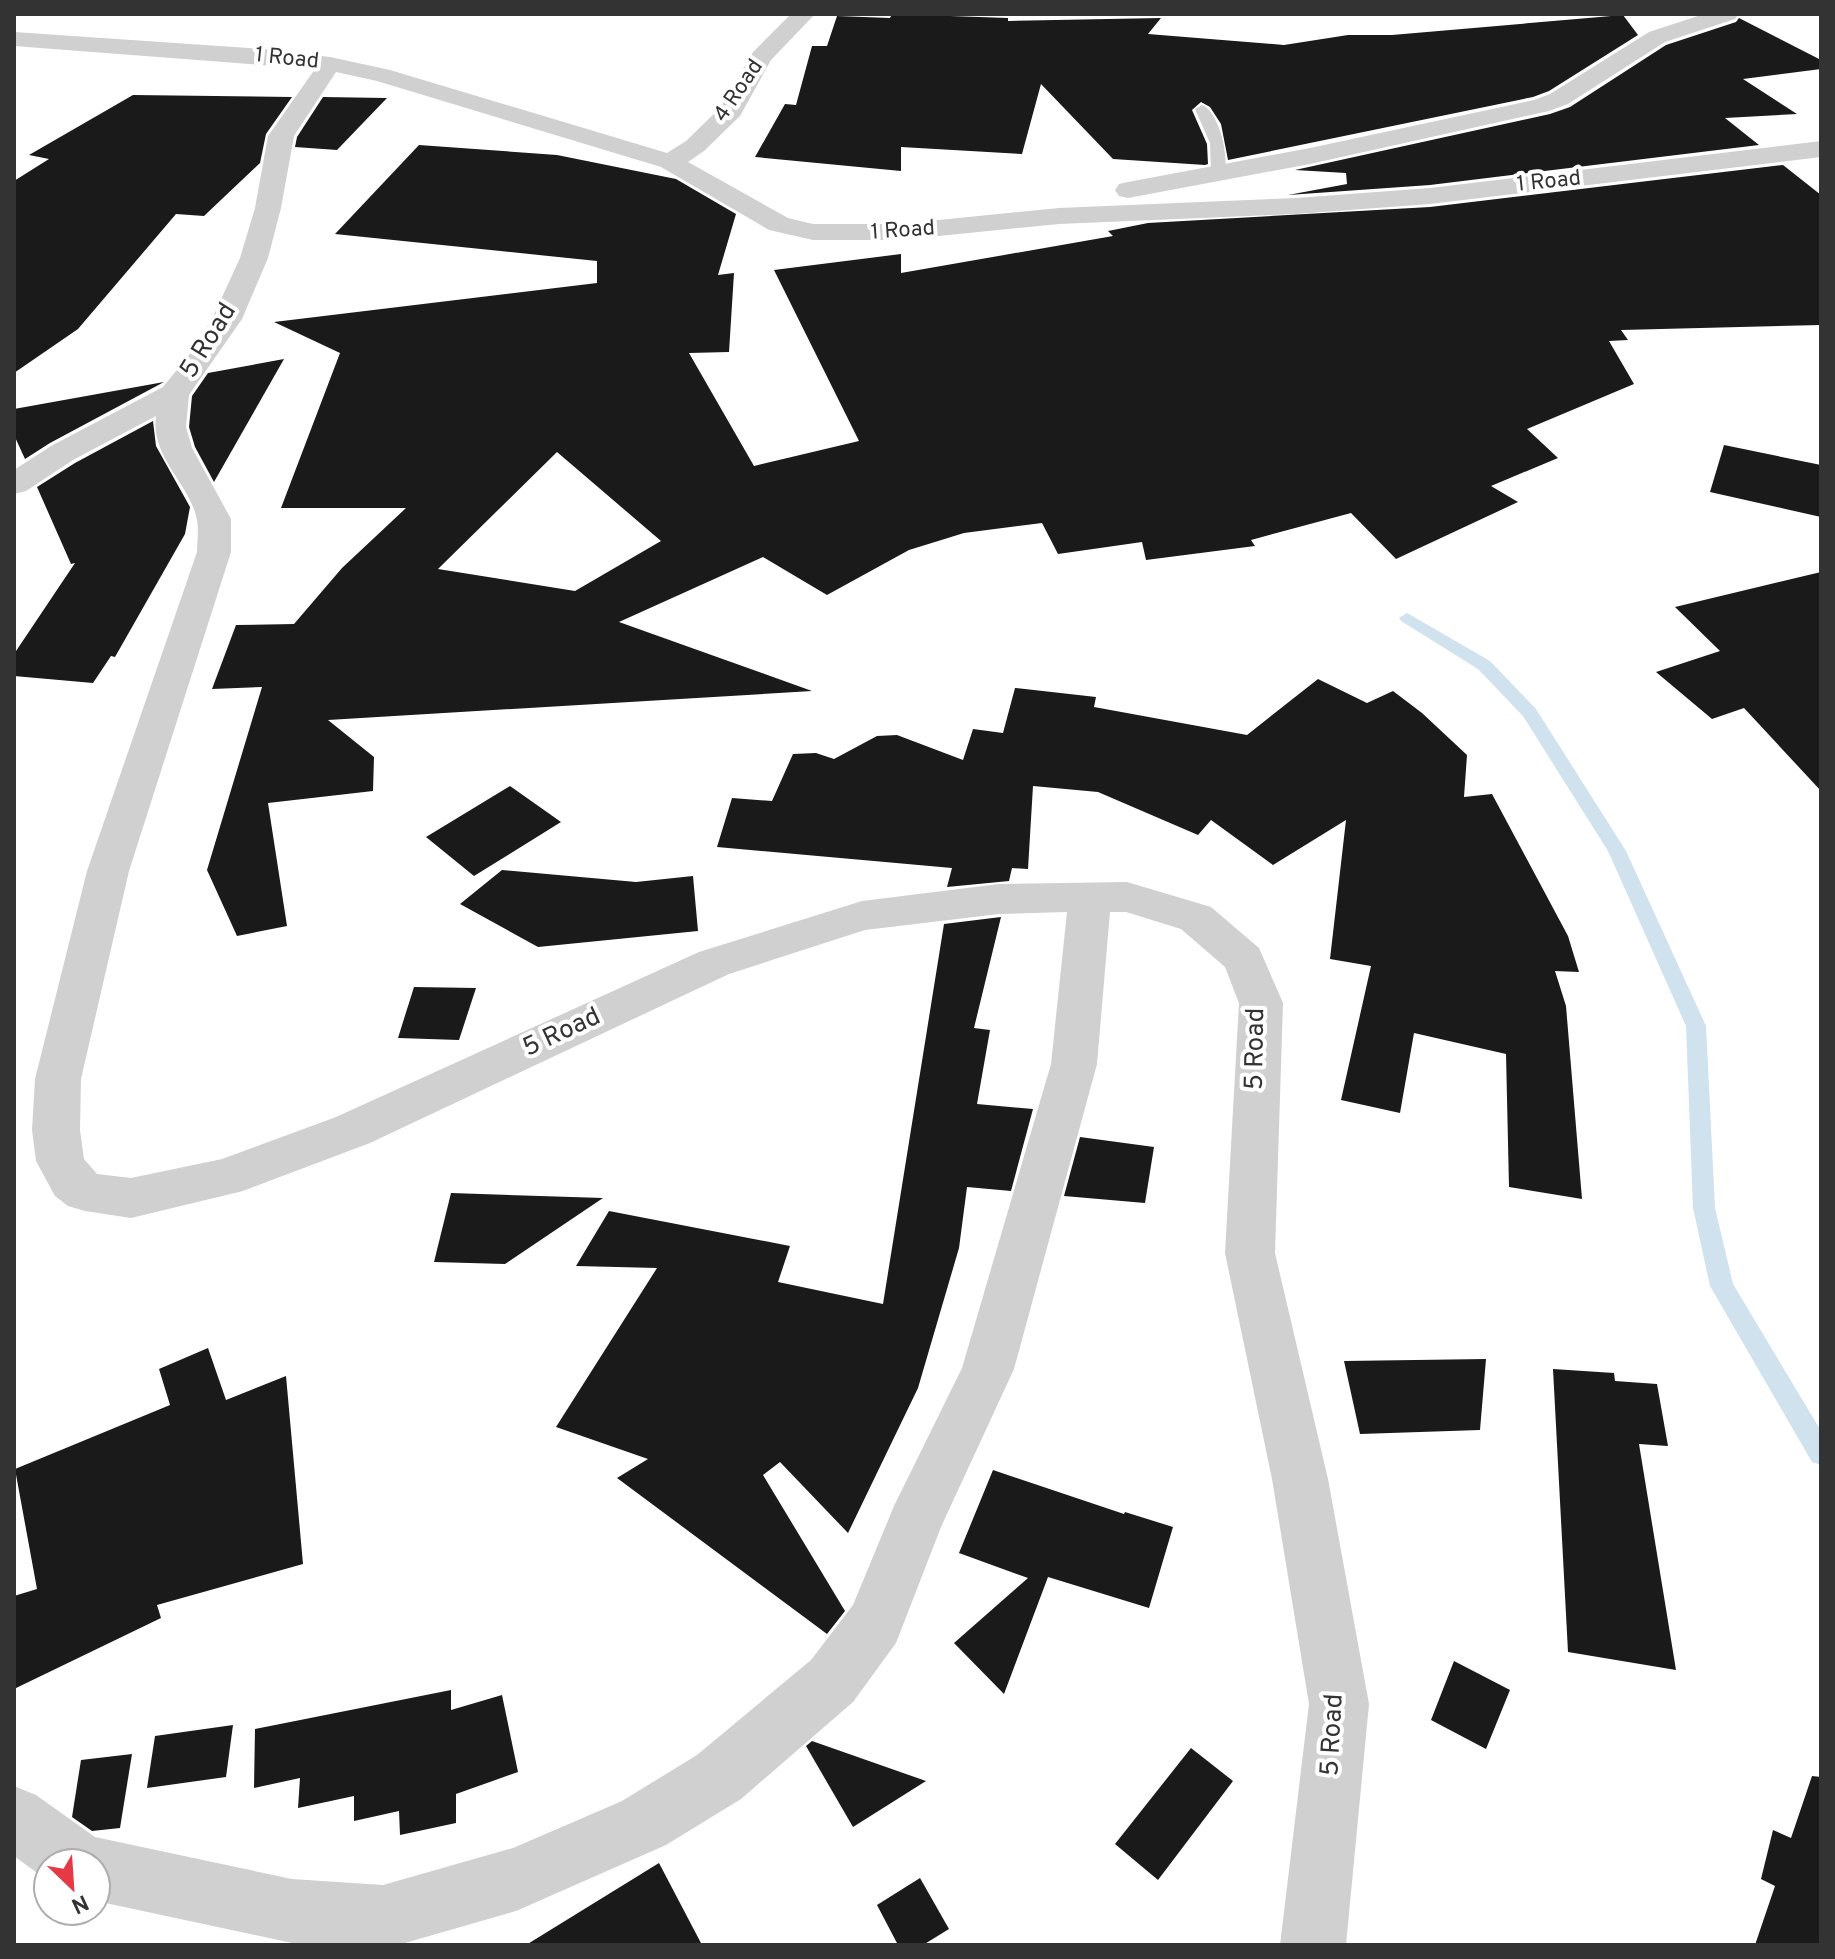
<svg xmlns="http://www.w3.org/2000/svg" width="1835" height="1959" viewBox="0 0 1835 1959" font-family="Overpass,sans-serif">
<style>
.lines{fill:none;stroke-linecap:round;stroke-linejoin:round}
.stream{fill:#cfe2ee;fill-rule:evenodd}
.building{fill:#1a1a1a;fill-rule:evenodd}
.service{fill:#d0d0d0;fill-rule:evenodd}
.minor{fill:#d0d0d0;fill-rule:evenodd}
.labels{text-anchor:middle;dominant-baseline:central;stroke-width:8;stroke-linejoin:round;paint-order:stroke}
.far-street-label{font-size:22px;fill:#333;stroke:#fff}
.street-label{font-size:26px;fill:#333;stroke:#fff}
</style>
<rect width="100%" height="100%" fill="#fff"/>
<g class="lines">
<path class="stream" d="M 1407,613 L 1490,661 L 1536,709 L 1626,851 L 1706,1026 L 1715,1208 L 1733,1284 L 1821,1431 L 1821,1465 L 1812,1462 L 1710,1286 L 1693,1208 L 1686,1026 L 1608,851 L 1523,716 L 1478,669 L 1401,621 L 1399,618 Z"/>
</g>
<g class="building">
<path d="M 892,14 L 1008,18 L 1008,21 L 1161,18 L 1148,34 L 1284,45 L 1348,35 L 1392,35 L 1623,15 L 1638,35 L 1549,91 L 1533,97 L 1228,160 L 1221,124 L 1210,107 L 1201,102 L 1192,110 L 1207,144 L 1208,164 L 1205,165 L 1113,159 L 1041,84 L 1022,154 L 901,147 L 901,171 L 755,157 L 785,104 L 796,105 L 812,46 L 827,46 L 837,16 L 890,18 Z"/>
<path d="M 1739,18 L 1821,60 L 1821,69 L 1743,79 L 1797,114 L 1725,118 L 1759,145 L 1430,185 L 1288,195 L 1347,184 L 1346,173 L 1295,170 L 1550,114 L 1570,107 L 1666,45 L 1736,22 Z"/>
<path d="M 133,95 L 292,97 L 266,134 L 260,163 L 204,216 L 176,214 L 78,329 L 14,373 L 14,181 L 49,159 L 29,155 Z"/>
<path d="M 323,97 L 387,98 L 337,150 L 295,147 L 297,137 Z"/>
<path d="M 419,145 L 557,155 L 676,179 L 736,214 L 718,275 L 734,273 L 729,352 L 689,353 L 754,466 L 859,441 L 774,270 L 901,254 L 901,273 L 1113,236 L 1108,231 L 1148,223 L 1430,207 L 1783,165 L 1821,195 L 1821,325 L 1621,330 L 1628,340 L 1609,341 L 1634,384 L 1527,429 L 1558,458 L 1491,486 L 1518,502 L 1396,559 L 1351,513 L 1251,540 L 1255,546 L 1146,560 L 1142,542 L 1058,554 L 1042,523 L 964,533 L 909,550 L 827,595 L 763,557 L 619,622 L 812,691 L 328,720 L 374,757 L 373,791 L 268,803 L 287,926 L 237,936 L 207,870 L 262,687 L 212,689 L 236,625 L 294,624 L 342,568 L 406,508 L 281,508 L 340,353 L 274,322 L 597,283 L 597,261 L 335,234 ZM 557,452 L 661,541 L 575,591 L 438,569 Z"/>
<path d="M 284,359 L 214,482 L 195,447 L 189,427 L 192,396 L 208,373 Z"/>
<path d="M 164,382 L 50,443 L 25,459 L 14,435 L 14,409 Z"/>
<path d="M 153,421 L 156,446 L 190,507 L 185,534 L 115,657 L 111,656 L 93,683 L 14,676 L 14,654 L 75,563 L 71,564 L 37,487 L 75,463 Z"/>
<path d="M 1724,445 L 1821,465 L 1821,517 L 1710,492 Z"/>
<path d="M 1821,572 L 1821,791 L 1744,708 L 1712,719 L 1656,672 L 1720,651 L 1675,607 Z"/>
<path d="M 1318,679 L 1367,703 L 1393,691 L 1422,713 L 1467,755 L 1464,797 L 1492,794 L 1568,936 L 1579,972 L 1555,971 L 1566,1006 L 1582,1199 L 1509,1187 L 1506,1054 L 1414,1033 L 1400,1113 L 1341,1100 L 1371,966 L 1330,959 L 1346,820 L 1273,865 L 1211,820 L 1198,835 L 1098,792 L 1033,786 L 1028,869 L 1012,868 L 1009,881 L 947,887 L 952,868 L 717,847 L 732,798 L 772,801 L 793,754 L 816,753 L 834,759 L 877,736 L 897,735 L 963,760 L 973,729 L 1003,733 L 1015,688 L 1096,697 L 1094,707 L 1247,735 Z"/>
<path d="M 510,786 L 561,822 L 474,876 L 426,837 Z"/>
<path d="M 502,870 L 636,882 L 693,876 L 698,931 L 538,947 L 460,904 Z"/>
<path d="M 1001,917 L 974,1028 L 990,1030 L 977,1104 L 1033,1109 L 1011,1191 L 967,1187 L 959,1248 L 918,1388 L 848,1533 L 780,1462 L 763,1475 L 845,1611 L 827,1634 L 617,1478 L 648,1459 L 556,1427 L 657,1268 L 576,1266 L 609,1211 L 790,1246 L 778,1282 L 883,1304 L 944,924 Z"/>
<path d="M 414,987 L 476,988 L 459,1040 L 398,1038 Z"/>
<path d="M 1080,1137 L 1154,1147 L 1145,1203 L 1064,1196 Z"/>
<path d="M 451,1193 L 603,1198 L 505,1264 L 434,1262 Z"/>
<path d="M 208,1348 L 226,1400 L 286,1376 L 303,1564 L 157,1605 L 161,1618 L 14,1689 L 14,1596 L 37,1589 L 15,1469 L 170,1405 L 159,1369 Z"/>
<path d="M 1486,1359 L 1480,1430 L 1360,1434 L 1344,1361 Z"/>
<path d="M 1553,1369 L 1614,1373 L 1615,1381 L 1657,1384 L 1668,1446 L 1639,1444 L 1676,1670 L 1568,1652 Z"/>
<path d="M 993,1470 L 1124,1514 L 1125,1512 L 1173,1527 L 1149,1608 L 1048,1577 L 1004,1694 L 954,1643 L 1028,1578 L 959,1553 Z"/>
<path d="M 1454,1661 L 1510,1690 L 1486,1749 L 1431,1720 Z"/>
<path d="M 451,1690 L 451,1710 L 502,1695 L 518,1772 L 456,1794 L 456,1823 L 400,1835 L 399,1811 L 354,1821 L 354,1796 L 298,1808 L 300,1778 L 254,1788 L 255,1729 Z"/>
<path d="M 233,1725 L 226,1777 L 147,1788 L 155,1736 Z"/>
<path d="M 812,1741 L 926,1781 L 853,1827 L 806,1746 Z"/>
<path d="M 1191,1748 L 1233,1781 L 1158,1880 L 1115,1844 Z"/>
<path d="M 132,1754 L 120,1828 L 92,1831 L 72,1817 L 81,1760 Z"/>
<path d="M 1812,1776 L 1821,1777 L 1821,1945 L 1755,1945 L 1775,1886 L 1761,1879 L 1773,1830 L 1791,1838 Z"/>
<path d="M 659,1863 L 702,1945 L 526,1945 Z"/>
<path d="M 920,1878 L 949,1929 L 923,1945 L 898,1945 L 877,1905 Z"/>
</g>
<g class="lines">
<path class="service" d="M 1202,105 C 1219,111 1230,159 1224,175 L 1214,175 L 1211,172 L 1210,143 L 1195,109 Z"/>
<g class="minor">
<path d="M 791,14 L 815,14 L 771,60 L 740,116 L 704,151 L 688,162 L 788,218 L 813,224 L 899,224 L 1059,208 L 1296,198 L 1430,188 L 1821,141 L 1821,157 L 1430,204 L 1296,214 L 1059,224 L 899,240 L 813,240 L 769,230 L 661,167 L 377,81 L 336,72 L 294,136 L 281,208 L 268,258 L 242,319 L 189,395 L 186,427 L 192,448 L 231,519 L 231,552 L 129,871 L 81,1079 L 80,1130 L 84,1159 L 97,1174 L 131,1178 L 222,1159 L 336,1117 L 699,952 L 862,901 L 999,884 L 1127,882 L 1211,907 L 1259,948 L 1283,1003 L 1275,1253 L 1328,1479 L 1369,1704 L 1346,1945 L 1280,1945 L 1309,1704 L 1272,1479 L 1225,1253 L 1239,1003 L 1225,967 L 1181,929 L 1126,912 L 1110,912 L 1097,1064 L 1014,1369 L 941,1527 L 896,1643 L 853,1702 L 741,1799 L 666,1845 L 516,1911 L 398,1945 L 292,1943 L 96,1901 L 96,1863 L 48,1863 L 48,1881 L 14,1856 L 14,1786 L 36,1795 L 95,1837 L 292,1879 L 383,1885 L 513,1848 L 622,1801 L 697,1755 L 811,1660 L 853,1605 L 894,1506 L 962,1368 L 1051,1064 L 1067,912 L 999,914 L 865,930 L 729,974 L 370,1143 L 243,1191 L 131,1218 L 85,1211 L 68,1206 L 55,1196 L 36,1161 L 32,1130 L 35,1079 L 87,871 L 197,552 C 197,542 199,530 197,520 C 191,485 150,457 156,416 L 73,460 L 26,491 L 14,494 L 14,470 L 51,446 L 163,387 L 193,350 L 212,319 L 240,258 L 255,208 L 268,136 L 315,69 L 14,46 L 14,32 L 265,49 L 330,57 L 390,70 L 667,153 L 686,141 L 721,107 L 753,52 Z"/>
<path d="M 1704,14 L 1738,14 L 1735,19 L 1665,42 L 1568,104 L 1549,111 L 1310,164 L 1128,198 L 1119,196 L 1115,190 L 1119,184 L 1128,182 L 1310,148 L 1534,100 L 1550,94 L 1649,32 Z"/>
</g>
</g>
<g class="labels">
<g class="far-street-label">
<text transform="translate(287 59) rotate(6)">1 Road</text>
<text transform="translate(739 91) rotate(-56)">4 Road</text>
<text transform="translate(1549 182) rotate(-6)">1 Road</text>
<text transform="translate(903 231) rotate(-4)">1 Road</text>
</g>
<g class="street-label">
<text transform="translate(209 341) rotate(-58)">5 Road</text>
<text transform="translate(562 1033) rotate(-25)">5 Road</text>
<text transform="translate(1256 1049) rotate(-89)">5 Road</text>
<text transform="translate(1333 1735) rotate(-87)">5 Road</text>
</g>
</g>
<rect width="1835" height="1959" fill="none" stroke="#333333" stroke-width="32"/>
<g transform="translate(72 1887) rotate(155)"><circle r="38" fill="#ffffff" stroke="#adadad" stroke-width="2"/>
<path d="M0-6L14 30L0 20L-14 30Z" fill="#e63946"/>
<text y="-12" font-size="22" font-weight="bold" text-anchor="middle" fill="#333333">N</text>
</g>
</svg>
